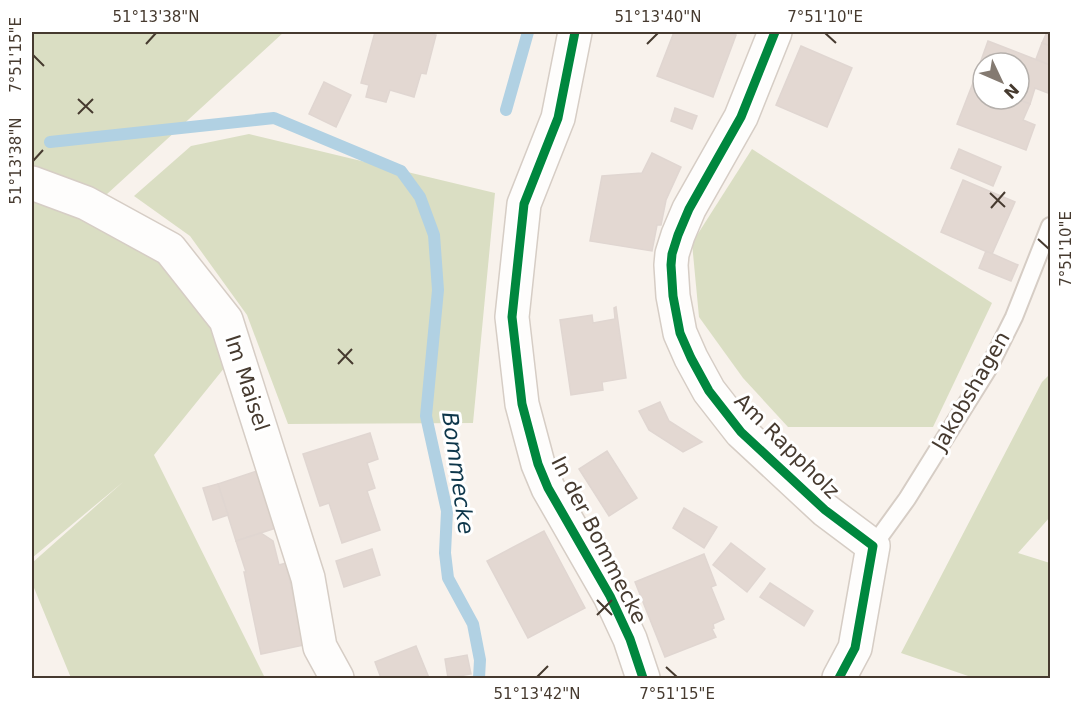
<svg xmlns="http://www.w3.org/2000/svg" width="1082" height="710" viewBox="0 0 1082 710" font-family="'DejaVu Sans',sans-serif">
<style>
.green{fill:#dadec3}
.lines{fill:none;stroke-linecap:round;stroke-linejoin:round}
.stream{stroke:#b1d1e3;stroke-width:12}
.building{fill:#e3d8d2;stroke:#e0d6d1;stroke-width:1.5}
.service-casing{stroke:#d6cdc5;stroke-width:20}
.minor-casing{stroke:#d6cdc5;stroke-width:36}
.service{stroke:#fefdfc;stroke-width:16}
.minor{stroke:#fefdfc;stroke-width:33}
.cycleway-casing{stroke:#fff;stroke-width:13}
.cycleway{stroke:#00873e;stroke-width:9}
.ticks{fill:none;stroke:#463a2f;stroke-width:2}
.labels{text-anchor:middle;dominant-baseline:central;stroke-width:6;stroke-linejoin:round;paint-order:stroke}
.street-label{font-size:21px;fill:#463a2f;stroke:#fff}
.water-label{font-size:22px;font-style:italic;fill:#0d364a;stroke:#fff}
.neatline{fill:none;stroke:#463a2f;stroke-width:2}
.ticks-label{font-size:15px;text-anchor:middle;fill:#463a2f}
</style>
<rect width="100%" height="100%" fill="#f8f2ec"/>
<g class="green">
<path d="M 32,32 L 284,32 L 83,216 L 163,261 L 214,320 L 225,367 L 154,455 L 265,678 L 71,678 L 32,583 L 32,563 L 123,482 L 32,558 Z"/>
<path d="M 249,134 L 495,193 L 473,423 L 288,424 L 247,315 L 190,236 L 134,196 L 191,146 Z"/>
<path d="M 752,149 L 992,303 L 933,427 L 788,427 L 743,378 L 699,317 L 692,243 Z"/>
<path d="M 1050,374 L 1050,517 L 1018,553 L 1050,563 L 1050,678 L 974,678 L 901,653 L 1042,382 Z"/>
</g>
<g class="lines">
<g class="stream">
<path d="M 506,110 L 528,32"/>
<path d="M 50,142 L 274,118 L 401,171 L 420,197 L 434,235 L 438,290 L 426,416 L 447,511 L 445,553 L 448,578 L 473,624 L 480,660 L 479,678"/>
</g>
</g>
<g class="building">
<path d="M 375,32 L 432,32 L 431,34 L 436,35 L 426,74 L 421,73 L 414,97 L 390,90 L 386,102 L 366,97 L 369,85 L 361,83 Z"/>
<path d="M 674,32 L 726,32 L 736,35 L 713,97 L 657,76 Z"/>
<path d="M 1047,32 L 1050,32 L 1050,46 L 1042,43 Z"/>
<path d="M 988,41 L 1050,65 L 1050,85 L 1048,93 L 1035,88 L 1030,104 L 1016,99 L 1019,99 L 1019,63 L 983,63 L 983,86 L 973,83 Z"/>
<path d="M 1042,43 L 1050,46 L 1050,65 L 1036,59 Z"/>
<path d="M 801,46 L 852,68 L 827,127 L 776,105 Z"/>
<path d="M 324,82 L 351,95 L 336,127 L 309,114 Z"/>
<path d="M 973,83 L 983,86 L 983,99 L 1016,99 L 1030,104 L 1023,120 L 1035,125 L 1026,150 L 957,124 Z"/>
<path d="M 675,108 L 697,116 L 692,129 L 671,121 Z"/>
<path d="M 959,149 L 1001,167 L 993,186 L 951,168 Z"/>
<path d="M 652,153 L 681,167 L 666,200 L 661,225 L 657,225 L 652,251 L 590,241 L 602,176 L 642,173 Z"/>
<path d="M 963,180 L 1015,202 L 992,254 L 941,232 Z"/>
<path d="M 986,251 L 1018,265 L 1011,281 L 979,268 Z"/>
<path d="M 616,307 L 626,378 L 602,382 L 603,390 L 571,395 L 560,320 L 592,315 L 593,323 L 615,319 L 614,308 Z"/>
<path d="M 660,402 L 669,421 L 702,442 L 683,452 L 649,430 L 639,411 Z"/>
<path d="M 370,433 L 378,459 L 367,463 L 375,488 L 367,491 L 380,530 L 342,543 L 329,503 L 320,506 L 303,454 Z"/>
<path d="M 607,451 L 637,498 L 609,516 L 579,469 Z"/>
<path d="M 257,471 L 276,528 L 236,541 L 218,484 Z"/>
<path d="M 218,484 L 228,515 L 213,520 L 203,488 Z"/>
<path d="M 684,508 L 717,527 L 704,548 L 673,528 Z"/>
<path d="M 544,531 L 585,608 L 528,638 L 487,561 Z"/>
<path d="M 261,533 L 273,541 L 279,565 L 286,563 L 304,645 L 261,654 L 244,572 L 246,572 L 236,541 Z"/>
<path d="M 731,543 L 765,569 L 747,592 L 713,565 Z"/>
<path d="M 372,549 L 380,575 L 344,587 L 336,561 Z"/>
<path d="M 704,554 L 716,585 L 711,587 L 724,619 L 713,624 L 714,628 L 712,629 L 716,637 L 665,657 L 635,582 Z"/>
<path d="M 770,583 L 813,611 L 804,626 L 760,597 Z"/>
<path d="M 416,646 L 429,678 L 381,678 L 375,662 Z"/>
<path d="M 467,655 L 471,674 L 448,678 L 445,659 Z"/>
</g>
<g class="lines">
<g class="service-casing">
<path id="service" d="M 873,546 L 907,499 L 988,369 L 1014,317 L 1050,226"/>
</g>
<g class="minor-casing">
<g id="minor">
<path d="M 575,32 L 558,118 L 524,204 L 512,317 L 522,404 L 538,464 L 548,488 L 610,596 L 630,639 L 643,678"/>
<path d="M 775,32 L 741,117 L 689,209 L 678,235 L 672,254 L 671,265 L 673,296 L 680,333 L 691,358 L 709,391 L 741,432 L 825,510 L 873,546 L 855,648 L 839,678"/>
<path d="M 32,183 L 86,203 L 170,249 L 226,320 L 308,578 L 320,647 L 337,678"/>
</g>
</g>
<use href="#service" class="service"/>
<use href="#minor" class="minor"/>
<g class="cycleway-casing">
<g id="cycleway">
<path d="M 575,32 L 558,118 L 524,204 L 512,317 L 522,404 L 538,464 L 548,488 L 610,596 L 630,639 L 643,678"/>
<path d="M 775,32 L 741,117 L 689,209 L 678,235 L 672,254 L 671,265 L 673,296 L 680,333 L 691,358 L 709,391 L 741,432 L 825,510 L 873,546 L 855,648 L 839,678"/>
</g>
</g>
<use href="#cycleway" class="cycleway"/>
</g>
<path class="ticks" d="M 825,33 L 836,43M 146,44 L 156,33M 647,44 L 658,33M 33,55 L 44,66M 78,99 L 93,113M 78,114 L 93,99M 33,161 L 43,150M 990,193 L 1005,207M 991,208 L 1005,192M 1038,239 L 1049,249M 338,349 L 353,364M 338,364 L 352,349M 597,600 L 612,615M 597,615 L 612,600M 666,667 L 677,677M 537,677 L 548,666"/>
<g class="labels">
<g class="street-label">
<text transform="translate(247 383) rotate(72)">Im Maisel</text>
<text transform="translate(971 391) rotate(-60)">Jakobshagen</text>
<text transform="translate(787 446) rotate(45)">Am Rappholz</text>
<text transform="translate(599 540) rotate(63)">In der Bommecke</text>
</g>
<g class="water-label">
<text transform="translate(458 473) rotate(82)">Bommecke</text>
</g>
</g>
<rect width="1082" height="710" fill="none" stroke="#ffffff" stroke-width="66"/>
<g transform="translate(1001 81) rotate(134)"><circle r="28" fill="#ffffff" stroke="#b5b0ac" stroke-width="1.5"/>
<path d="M0-4.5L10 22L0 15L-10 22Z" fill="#847a71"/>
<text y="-9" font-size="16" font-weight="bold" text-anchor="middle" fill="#463a2f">N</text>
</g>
<rect x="33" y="33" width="1016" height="644" class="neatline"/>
<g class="ticks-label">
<text x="156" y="22">51°13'38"N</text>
<text x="658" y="22">51°13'40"N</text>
<text x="825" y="22">7°51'10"E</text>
<text transform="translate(16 55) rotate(-90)" y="5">7°51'15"E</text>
<text transform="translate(16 161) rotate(-90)" y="5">51°13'38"N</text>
<text transform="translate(1066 249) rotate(-90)" y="5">7°51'10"E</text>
<text x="537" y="699">51°13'42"N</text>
<text x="677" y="699">7°51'15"E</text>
</g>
</svg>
